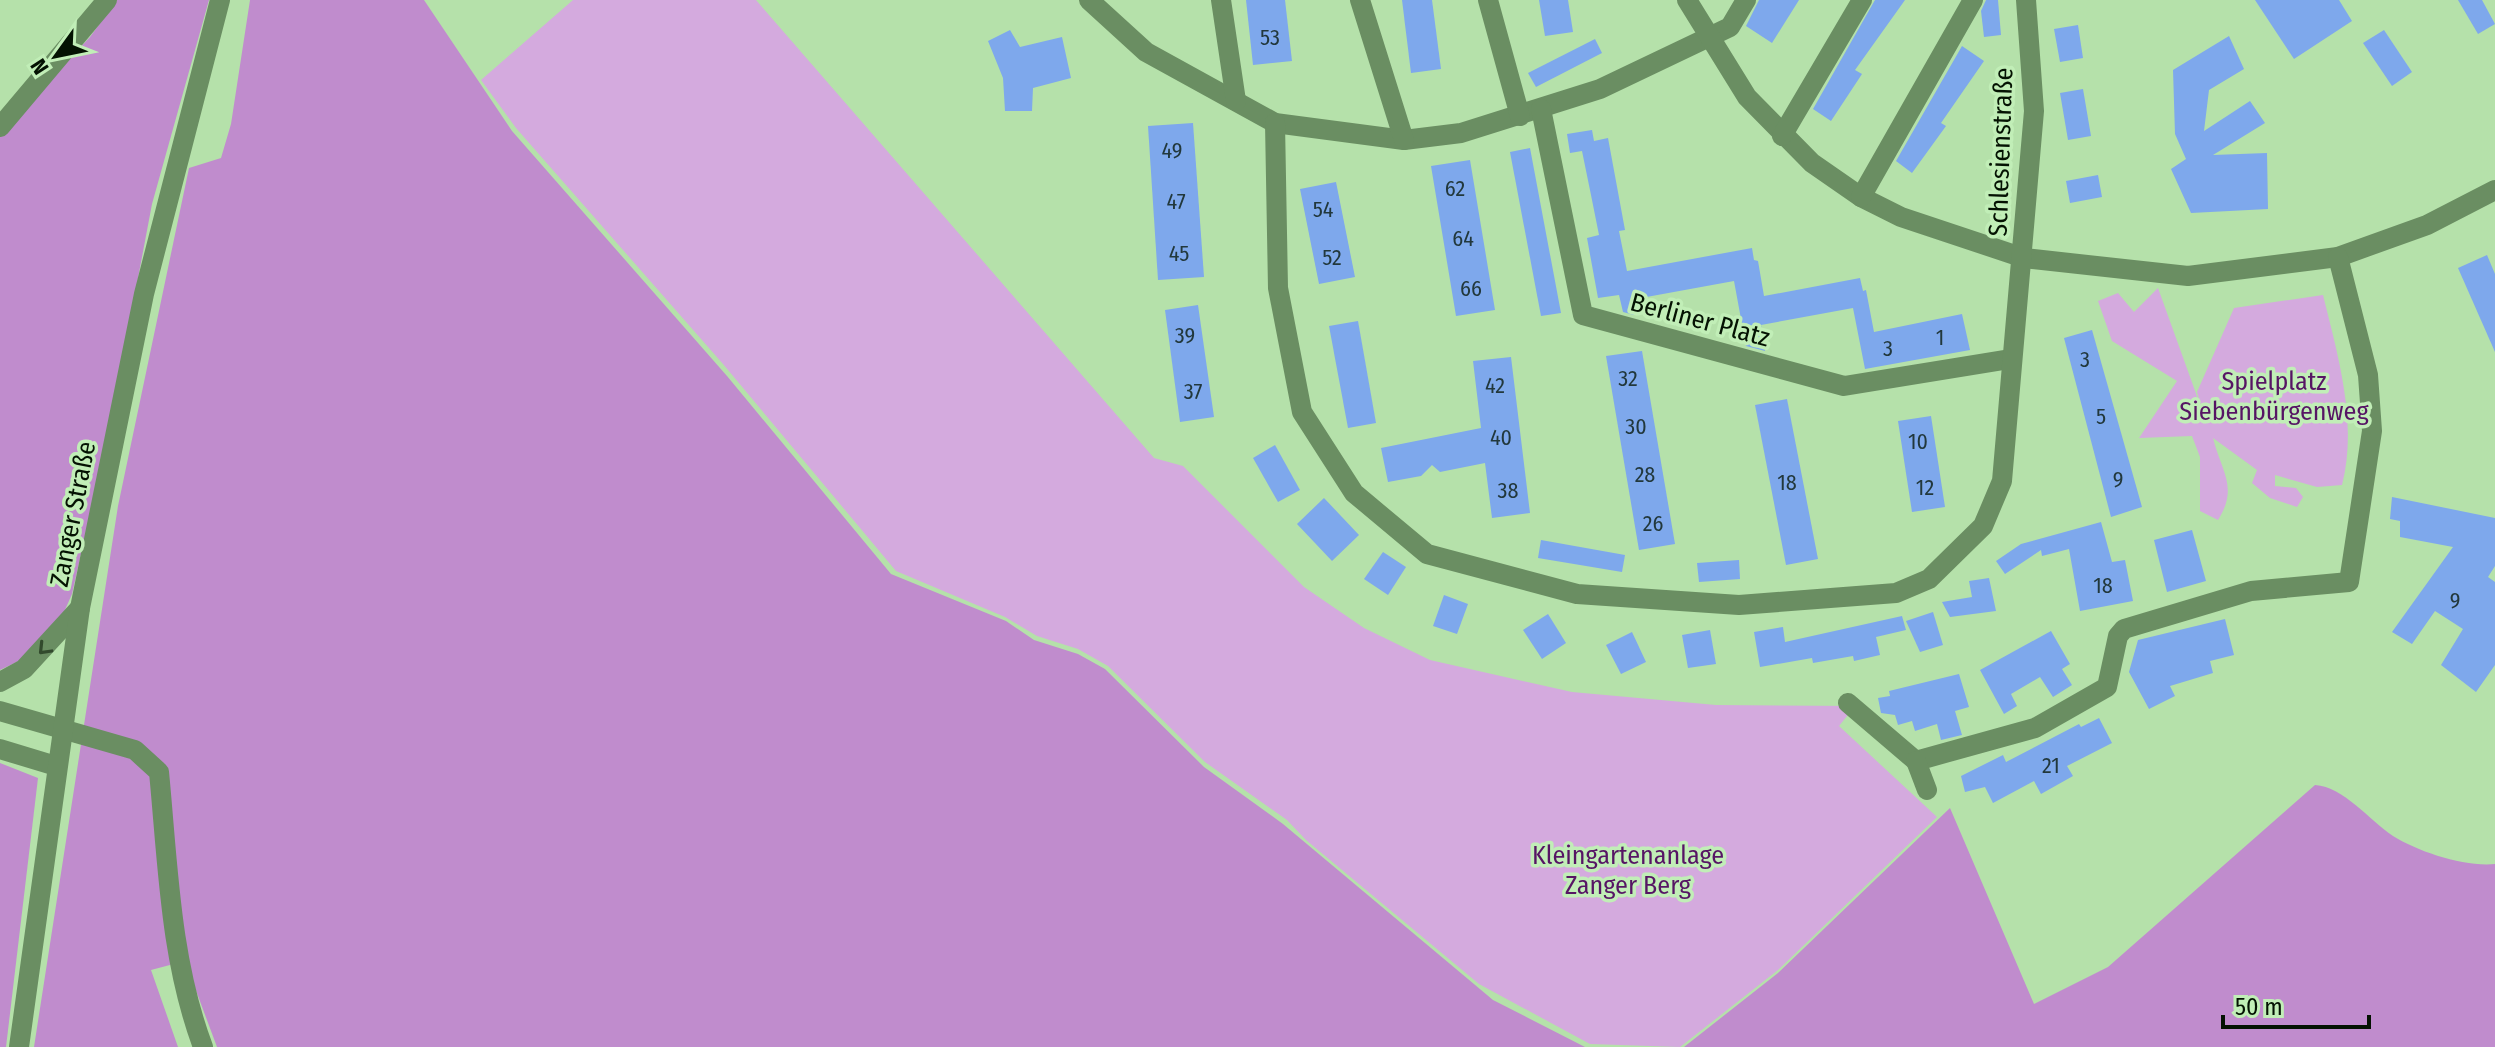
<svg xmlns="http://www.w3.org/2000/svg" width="2495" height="1047" viewBox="0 0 2495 1047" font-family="'Fira Sans Condensed',sans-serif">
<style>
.green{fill:#d4aade}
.forest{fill:#c08ccd}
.building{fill:#7ea8ec}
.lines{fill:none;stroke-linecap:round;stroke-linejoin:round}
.minor{stroke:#6a8e62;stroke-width:20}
.oneway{stroke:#324a2d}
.labels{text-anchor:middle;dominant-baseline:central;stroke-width:7;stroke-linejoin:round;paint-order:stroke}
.number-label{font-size:22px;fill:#22383c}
.street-label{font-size:26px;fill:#041202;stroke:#c1eeb7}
.park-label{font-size:26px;fill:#561564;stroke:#c1eeb7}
</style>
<rect width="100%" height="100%" fill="#b5e1aa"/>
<g class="green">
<path d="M 573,0 L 756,0 L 1154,458 L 1183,466 L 1304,587 L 1364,628 L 1430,660 L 1572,692 L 1716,705 L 1855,706 L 1839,726 L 1937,817 L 1778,970 L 1680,1047 L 1590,1044 L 1479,984 L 1306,840 L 1287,820 L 1205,762 L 1108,666 L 1078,649 L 1037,636 L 1005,617 L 896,571 L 723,364 L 516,128 L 481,80 Z"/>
<path d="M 2158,288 L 2203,413 L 2197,392 L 2234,308 L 2323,295 C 2338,356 2358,423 2342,485 L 2317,487 L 2275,475 L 2275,486 L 2296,488 L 2303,497 L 2297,507 L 2270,498 L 2252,483 L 2257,470 L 2213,438 C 2221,471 2239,487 2218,520 L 2200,511 L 2200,457 L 2192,436 L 2139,438 L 2177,381 L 2112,341 L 2098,301 L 2118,293 L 2134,312 Z"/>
</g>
<g class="forest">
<path d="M 117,0 L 209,0 L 152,204 L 111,421 L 72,594 L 57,628 L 21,660 L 0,670 L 0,133 L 90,37 Z"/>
<path d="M 250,0 L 424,0 L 512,131 L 727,376 L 891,574 L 1006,621 L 1034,640 L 1078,654 L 1105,669 L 1204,767 L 1283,824 L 1493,1000 L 1585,1047 L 217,1047 L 185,961 L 151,970 L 178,1047 L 34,1047 L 118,506 L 189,168 L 221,158 L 231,124 Z"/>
<path d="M 0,763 L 38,778 L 6,1047 L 0,1047 Z"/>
<path d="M 2315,785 C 2344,787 2369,820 2393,836 C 2419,852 2464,867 2495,864 L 2495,1047 L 1684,1047 L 1778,973 L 1950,808 L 2034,1004 L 2108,967 Z"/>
</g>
<g class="building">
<path d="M 1246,0 L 1285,0 L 1292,61 L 1253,65 Z"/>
<path d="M 1402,0 L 1432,0 L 1441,69 L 1411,73 Z"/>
<path d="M 1539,0 L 1568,0 L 1573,32 L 1545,36 Z"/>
<path d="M 1759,0 L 1799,0 L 1772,43 L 1746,26 Z"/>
<path d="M 1875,0 L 1905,0 L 1855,70 L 1862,74 L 1831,121 L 1813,109 Z"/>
<path d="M 1986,0 L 1998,0 L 2001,35 L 1984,37 L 1981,11 Z"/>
<path d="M 2255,0 L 2339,0 L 2352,21 L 2294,59 Z"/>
<path d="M 2458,0 L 2482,0 L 2495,24 L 2478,34 Z"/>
<path d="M 2078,25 L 2083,58 L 2060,62 L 2054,29 Z"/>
<path d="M 1010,30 L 1020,47 L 1062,37 L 1071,78 L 1033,88 L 1032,111 L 1005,111 L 1003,78 L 988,41 Z"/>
<path d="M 2384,30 L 2412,72 L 2392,86 L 2363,43 Z"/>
<path d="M 2229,36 L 2244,69 L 2209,90 L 2204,131 L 2250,101 L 2265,123 L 2213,155 L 2267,153 L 2268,209 L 2191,213 L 2171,169 L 2186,159 L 2175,134 L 2173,70 Z"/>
<path d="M 1595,39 L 1602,53 L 1536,87 L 1528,73 Z"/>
<path d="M 1962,46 L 1984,61 L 1941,123 L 1946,126 L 1912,173 L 1896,161 Z"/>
<path d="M 2083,89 L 2091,136 L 2068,140 L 2060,93 Z"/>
<path d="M 1193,123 L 1204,277 L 1158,280 L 1148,126 Z"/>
<path d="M 1592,130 L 1594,141 L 1608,138 L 1625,230 L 1619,231 L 1627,271 L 1752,248 L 1754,260 L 1758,261 L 1764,296 L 1860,278 L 1863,291 L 1866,290 L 1874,332 L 1962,314 L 1970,350 L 1865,369 L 1853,308 L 1761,325 L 1765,351 L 1746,346 L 1734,281 L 1641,298 L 1644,313 L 1634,315 L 1623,312 L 1619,295 L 1598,298 L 1587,238 L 1599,235 L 1591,195 L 1582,151 L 1570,153 L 1567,134 Z"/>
<path d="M 1530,148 L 1561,313 L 1541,316 L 1510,152 Z"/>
<path d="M 1470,160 L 1495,310 L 1456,316 L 1431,166 Z"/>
<path d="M 2098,175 L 2102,197 L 2070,203 L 2066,181 Z"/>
<path d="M 1336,182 L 1355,277 L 1319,284 L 1300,189 Z"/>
<path d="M 2487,255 L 2495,274 L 2495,352 L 2458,268 Z"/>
<path d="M 1198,305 L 1214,417 L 1180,422 L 1165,310 Z"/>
<path d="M 1358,321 L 1376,423 L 1348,428 L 1329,326 Z"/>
<path d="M 2092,330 L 2142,507 L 2111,517 L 2064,338 Z"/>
<path d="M 1642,351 L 1675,544 L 1639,550 L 1606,356 Z"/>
<path d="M 1511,357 L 1530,513 L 1492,518 L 1485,463 L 1440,472 L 1432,465 L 1421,476 L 1388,482 L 1381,448 L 1481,428 L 1473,361 Z"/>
<path d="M 1787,399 L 1818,559 L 1786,565 L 1755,405 Z"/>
<path d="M 1931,416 L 1945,507 L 1912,512 L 1898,421 Z"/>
<path d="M 1275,445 L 1300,490 L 1278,502 L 1253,458 Z"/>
<path d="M 2392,497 L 2495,518 L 2495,566 L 2488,577 L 2495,582 L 2495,665 L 2476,692 L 2441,665 L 2463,629 L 2435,611 L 2412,644 L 2392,632 L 2453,547 L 2400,537 L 2400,521 L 2390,519 Z"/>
<path d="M 1324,498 L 1359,535 L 1332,561 L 1297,524 Z"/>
<path d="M 2101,522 L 2112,562 L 2125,560 L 2133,601 L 2080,611 L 2069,549 L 2042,556 L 2041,550 L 2005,574 L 1996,561 L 2021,544 Z"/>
<path d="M 2192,530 L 2206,581 L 2167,592 L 2154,540 Z"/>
<path d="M 1541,540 L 1625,555 L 1622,572 L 1538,558 Z"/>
<path d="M 1383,552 L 1406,567 L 1388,595 L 1364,579 Z"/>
<path d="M 1739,560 L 1740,579 L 1699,582 L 1697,563 Z"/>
<path d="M 1989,578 L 1996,611 L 1950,617 L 1942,602 L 1972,597 L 1969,581 Z"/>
<path d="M 1444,595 L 1468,604 L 1457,634 L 1433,626 Z"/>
<path d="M 1933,612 L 1943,645 L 1920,652 L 1906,621 Z"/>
<path d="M 1548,614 L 1566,643 L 1542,659 L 1523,630 Z"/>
<path d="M 1902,616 L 1906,630 L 1876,637 L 1880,655 L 1854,661 L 1853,656 L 1813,663 L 1812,658 L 1760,667 L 1754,632 L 1783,627 L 1785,642 Z"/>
<path d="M 2225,619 L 2234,655 L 2210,661 L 2213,673 L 2170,686 L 2175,696 L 2149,709 L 2129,672 L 2138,640 Z"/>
<path d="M 1710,630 L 1716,664 L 1688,668 L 1682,635 Z"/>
<path d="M 2051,631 L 2070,664 L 2062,669 L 2072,685 L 2053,697 L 2040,677 L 2011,694 L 2017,706 L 2004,714 L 1980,670 Z"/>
<path d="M 1632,632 L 1646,662 L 1621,674 L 1606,645 Z"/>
<path d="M 1959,674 L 1969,707 L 1955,711 L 1962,735 L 1941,740 L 1937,724 L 1915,731 L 1912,721 L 1898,725 L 1895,715 L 1881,713 L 1878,698 L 1890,696 L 1889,691 Z"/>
<path d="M 2099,718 L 2112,743 L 2067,766 L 2073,776 L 2041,794 L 2034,781 L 1993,803 L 1985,787 L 1965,792 L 1961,776 L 2003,755 L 2006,762 L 2079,724 L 2081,727 Z"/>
</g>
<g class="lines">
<g class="minor">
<path d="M 1089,0 L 1146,52 L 1275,123 L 1404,140 L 1461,133 L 1600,89 L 1730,27 L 1746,0"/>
<path d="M 1221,0 L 1236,101"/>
<path d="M 1360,0 L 1404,140"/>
<path d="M 1488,0 L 1520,116"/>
<path d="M 1687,0 L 1747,97 L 1812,163 L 1861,197 L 1901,217 L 2024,258 L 2188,276 L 2338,257 L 2427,225 L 2495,190"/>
<path d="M 1541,109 L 1583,315 L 1844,386 L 2010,359"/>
<path d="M 1275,123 L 1278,288 L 1302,412 L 1354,493 L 1427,554 L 1577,594 L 1739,605 L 1896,593 L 1929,579 L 1983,526 L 2002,481 L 2034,111 L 2026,0"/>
<path d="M 0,127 L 107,0"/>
<path d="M 1782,136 L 1862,0"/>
<path d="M 1861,197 L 1973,0"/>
<path d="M 0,682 L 24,669 L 80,608"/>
<path d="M 1848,703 L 1916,761 L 2035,728 L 2107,687 L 2118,636 L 2124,629 L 2251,591 L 2349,582 L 2372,431 L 2368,375 L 2338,257"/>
<path d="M 0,711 L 135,750 L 159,772 C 168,865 170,959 203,1047"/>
<path d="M 0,749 L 56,766"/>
<path d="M 1916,761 L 1927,790"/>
<path d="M 19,1047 L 80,608 L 144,294 L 220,0"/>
</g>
</g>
<defs><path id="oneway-chevron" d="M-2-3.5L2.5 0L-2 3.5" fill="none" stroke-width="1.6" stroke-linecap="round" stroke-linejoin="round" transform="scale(2)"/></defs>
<use class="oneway" href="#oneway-chevron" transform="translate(44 649) rotate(134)"/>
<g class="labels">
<g class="number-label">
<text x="1270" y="37">53</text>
<text x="1172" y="150">49</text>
<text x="1455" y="188">62</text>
<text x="1176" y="201">47</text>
<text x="1323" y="209">54</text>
<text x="1463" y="238">64</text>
<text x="1179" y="253">45</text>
<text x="1332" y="257">52</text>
<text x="1471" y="288">66</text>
<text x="1185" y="335">39</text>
<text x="1940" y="337">1</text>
<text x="1888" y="348">3</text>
<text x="2085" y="359">3</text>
<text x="1628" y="378">32</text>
<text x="1495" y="385">42</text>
<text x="1193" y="391">37</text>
<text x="2101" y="416">5</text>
<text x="1636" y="426">30</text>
<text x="1501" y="437">40</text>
<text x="1918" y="441">10</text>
<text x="1645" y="474">28</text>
<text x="2118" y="479">9</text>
<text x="1787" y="482">18</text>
<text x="1925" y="487">12</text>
<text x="1508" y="490">38</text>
<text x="1653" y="523">26</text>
<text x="2103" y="585">18</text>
<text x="2455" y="600">9</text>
<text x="2051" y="765">21</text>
</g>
<g class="street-label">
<text transform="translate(2001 152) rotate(-88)">Schlesienstraße</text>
<text transform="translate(1700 320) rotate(15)">Berliner Platz</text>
<text transform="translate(73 514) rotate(-79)">Zanger Straße</text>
</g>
<g class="park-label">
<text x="2274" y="381">Spielplatz<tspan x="2274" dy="30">Siebenbürgenweg</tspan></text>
<text x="1628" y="855">Kleingartenanlage<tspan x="1628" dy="30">Zanger Berg</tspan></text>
</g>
</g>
<g transform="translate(56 56) rotate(237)" stroke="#c1eeb7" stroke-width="6" paint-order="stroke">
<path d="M0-6L14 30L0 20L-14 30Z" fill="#041202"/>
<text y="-12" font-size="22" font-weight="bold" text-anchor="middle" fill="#041202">N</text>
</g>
<path d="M2223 1015v12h146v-12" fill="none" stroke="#041202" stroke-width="4"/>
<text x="2235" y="1015" font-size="24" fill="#041202" stroke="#c1eeb7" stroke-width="6" paint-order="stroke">50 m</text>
</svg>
